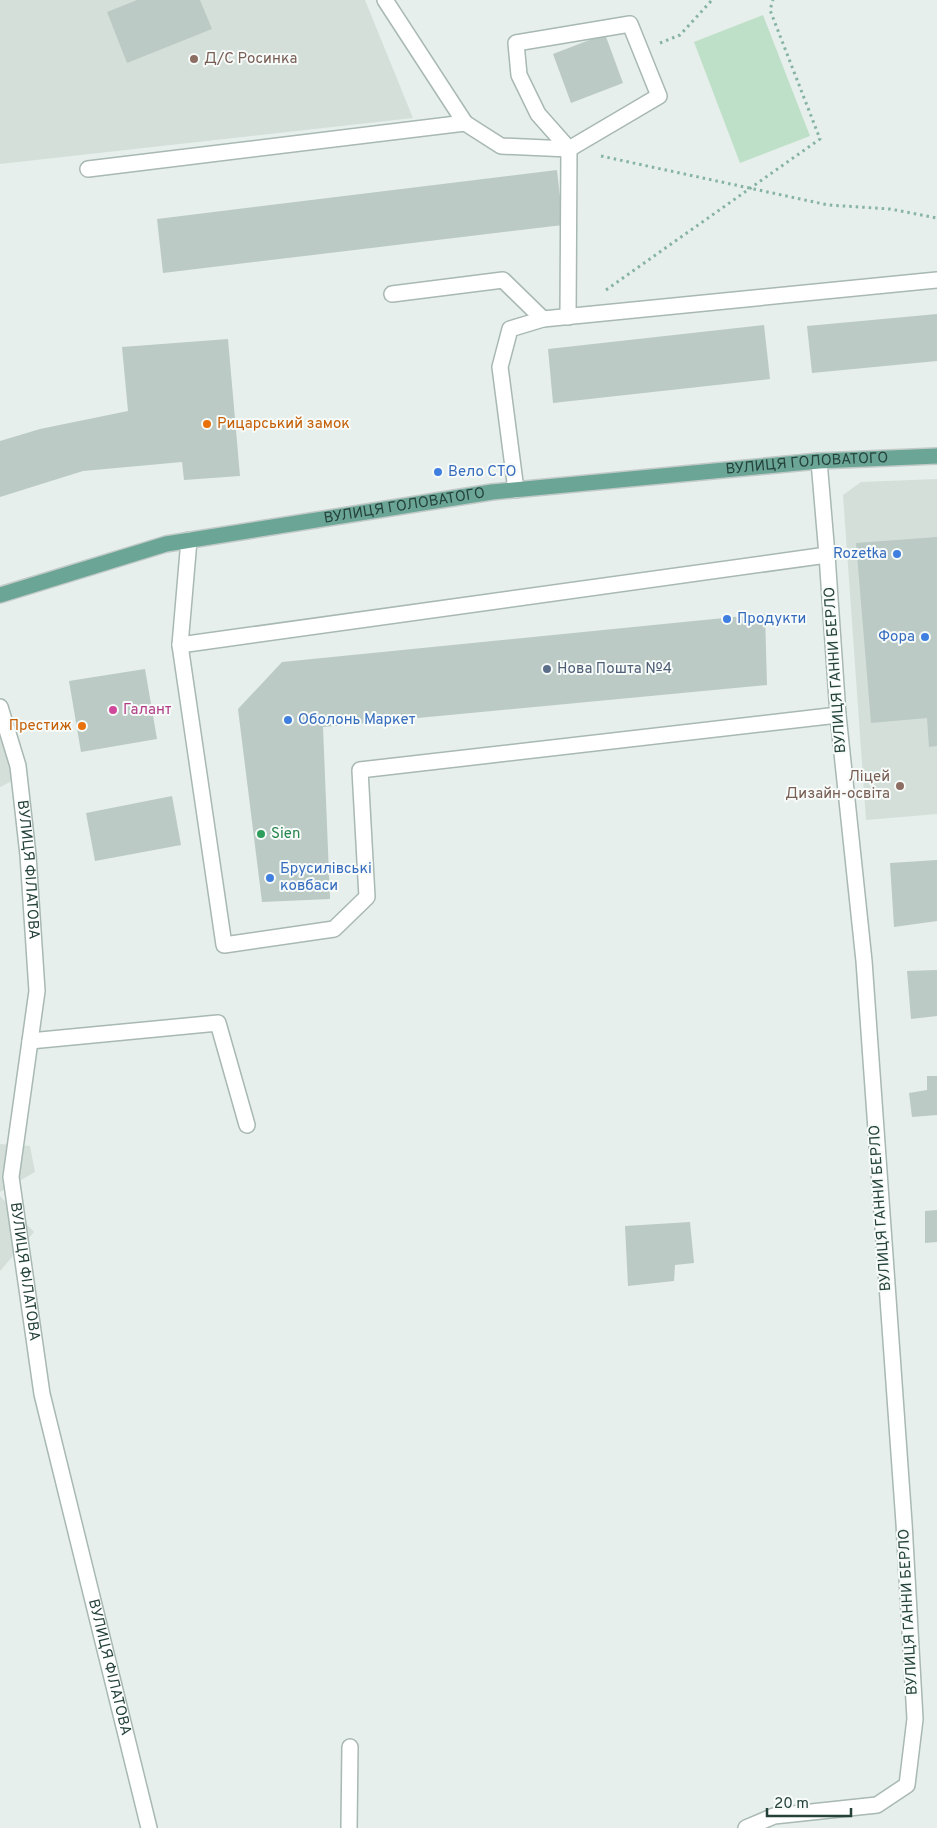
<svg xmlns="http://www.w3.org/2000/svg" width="937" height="1828" viewBox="0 0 937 1828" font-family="Overpass,sans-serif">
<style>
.built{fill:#d4dfda}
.green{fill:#bfe0c8}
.building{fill:#bbcac4}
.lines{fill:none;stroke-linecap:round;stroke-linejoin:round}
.minor-casing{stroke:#a8b8b2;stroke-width:18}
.major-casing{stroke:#c2cac8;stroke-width:18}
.path{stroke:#86b3a5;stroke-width:3;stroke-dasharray:2.5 4;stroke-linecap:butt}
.minor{stroke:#fff;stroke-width:15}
.major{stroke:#6aa596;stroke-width:15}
.education-dot{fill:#8d6e63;stroke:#f7fbf9;stroke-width:2}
.food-dot{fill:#e8710a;stroke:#f7fbf9;stroke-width:2}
.shop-dot{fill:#3f7fe0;stroke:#f7fbf9;stroke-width:2}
.service-dot{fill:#5c6f8a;stroke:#f7fbf9;stroke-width:2}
.hotel-dot{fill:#d1479c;stroke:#f7fbf9;stroke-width:2}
.leisure-dot{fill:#2e9e5b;stroke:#f7fbf9;stroke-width:2}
.labels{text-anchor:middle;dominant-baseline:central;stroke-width:4;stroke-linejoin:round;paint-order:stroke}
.education-label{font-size:15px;fill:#785e54;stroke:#f7fbf9;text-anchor:start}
.food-label{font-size:15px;fill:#c56008;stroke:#f7fbf9;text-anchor:start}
.street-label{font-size:15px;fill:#24423a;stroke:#f7fbf9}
.shop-label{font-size:15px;fill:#366cbe;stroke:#f7fbf9;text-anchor:start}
.service-label{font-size:15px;fill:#4e5e75;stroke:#f7fbf9;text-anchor:start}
.hotel-label{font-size:15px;fill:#b23c85;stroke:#f7fbf9;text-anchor:start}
.leisure-label{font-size:15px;fill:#27864d;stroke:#f7fbf9;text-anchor:start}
</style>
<rect width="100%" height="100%" fill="#e6efeb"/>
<g class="built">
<path d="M 0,0 L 365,0 L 413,118 L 0,164 Z"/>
<path d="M 937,479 L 937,814 L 866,820 L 843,495 L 861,482 Z"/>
<path d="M 0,734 L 14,780 L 0,787 Z"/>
<path d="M 0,1144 L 30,1146 L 35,1172 L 0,1192 Z"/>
<path d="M 0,1196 L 34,1232 L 0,1271 Z"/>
</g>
<path class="green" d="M 763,15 L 810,136 L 740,163 L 694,42 Z"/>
<g class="building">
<path d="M 137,0 L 200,0 L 212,29 L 127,63 L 107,12 Z"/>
<path d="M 605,34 L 623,83 L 571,103 L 553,54 Z"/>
<path d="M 557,170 L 563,225 L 163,273 L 157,219 Z"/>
<path d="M 937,314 L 937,361 L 812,373 L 807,326 Z"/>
<path d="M 764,325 L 770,379 L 553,403 L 548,349 Z"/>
<path d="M 228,339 L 240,476 L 184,480 L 182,462 L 83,471 L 0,497 L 0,441 L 40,429 L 128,411 L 122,347 Z"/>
<path d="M 937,537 L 937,746 L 929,747 L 927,718 L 871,723 L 856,543 Z"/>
<path d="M 765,614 L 767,685 L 323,727 L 330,899 L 262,902 L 238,709 L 282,662 Z"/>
<path d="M 145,669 L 157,739 L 81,752 L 69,681 Z"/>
<path d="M 172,796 L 181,845 L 95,861 L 86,813 Z"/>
<path d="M 937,860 L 937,921 L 894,927 L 890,863 Z"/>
<path d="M 937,970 L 937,1016 L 911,1019 L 907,971 Z"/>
<path d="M 927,1076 L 937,1076 L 937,1115 L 912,1117 L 909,1093 L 927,1090 Z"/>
<path d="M 937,1210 L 937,1242 L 925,1243 L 925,1211 Z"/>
<path d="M 690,1222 L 694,1263 L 675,1265 L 674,1281 L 628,1286 L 625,1226 Z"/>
</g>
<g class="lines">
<g class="minor-casing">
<g id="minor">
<path d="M 385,0 L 465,123"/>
<path d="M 630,24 L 659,96 L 569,149 L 538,114 L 519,75 L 516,43 Z"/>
<path d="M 88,169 L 465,123 L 501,146 L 569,149 L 568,317"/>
<path d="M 392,294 L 503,280 L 543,319 L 937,280"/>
<path d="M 516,490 L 500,367 L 510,329 L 543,319"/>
<path d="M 827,555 L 180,645 L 224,945 L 334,929 L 367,897 L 360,770 L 838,715"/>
<path d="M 180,645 L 189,540"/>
<path id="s1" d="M 0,707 L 18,766 L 28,855 L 37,991 L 11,1177 L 42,1394 L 149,1828"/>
<path d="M 30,1041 L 218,1023 L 247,1125"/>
<path d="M 349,1828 L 350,1747"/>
<path d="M 746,1828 L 774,1816 L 877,1805 L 907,1785 L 915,1719 L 904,1523 L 864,961 L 838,715 L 827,555 L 819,461"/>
</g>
</g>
<g class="major-casing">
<g id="major">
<path id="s2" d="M 0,595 L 166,544 L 492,492 L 819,461 L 937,456"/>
</g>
</g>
<g class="path">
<path d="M 660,43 L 680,35 L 712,0"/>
<path d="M 601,156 L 828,205 L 890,209 L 937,218"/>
<path d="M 606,290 L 820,139 L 770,10 L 773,0"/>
</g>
<use href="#minor" class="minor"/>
<use href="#major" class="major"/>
</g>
<g class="education-dot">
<circle cx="194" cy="59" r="5"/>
<circle cx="900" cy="786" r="5"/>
</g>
<g class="food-dot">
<circle cx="207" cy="424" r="5"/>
<circle cx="82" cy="726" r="5"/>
</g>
<g class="shop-dot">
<circle cx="438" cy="472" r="5"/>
<circle cx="897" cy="554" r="5"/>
<circle cx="727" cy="619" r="5"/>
<circle cx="925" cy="637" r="5"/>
<circle cx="288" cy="720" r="5"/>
<circle cx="270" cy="878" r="5"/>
</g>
<circle class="service-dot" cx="547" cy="669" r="5"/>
<circle class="hotel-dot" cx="113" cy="710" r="5"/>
<circle class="leisure-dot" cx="261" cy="834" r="5"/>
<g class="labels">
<g class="education-label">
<text x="204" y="59">Д/С Росинка</text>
<text x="890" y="777" text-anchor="end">Ліцей<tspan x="890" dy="17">Дизайн-освіта</tspan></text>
</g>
<g class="food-label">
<text x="217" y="424">Рицарський замок</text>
<text x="72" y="726" text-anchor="end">Престиж</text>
</g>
<g class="street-label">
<text stroke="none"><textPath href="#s2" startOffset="820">ВУЛИЦЯ ГОЛОВАТОГО</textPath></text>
<text stroke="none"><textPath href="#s2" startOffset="415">ВУЛИЦЯ ГОЛОВАТОГО</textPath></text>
<text transform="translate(836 670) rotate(-94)">ВУЛИЦЯ ГАННИ БЕРЛО</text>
<text stroke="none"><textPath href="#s1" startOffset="166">ВУЛИЦЯ ФІЛАТОВА</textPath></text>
<text transform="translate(881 1208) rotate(-94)">ВУЛИЦЯ ГАННИ БЕРЛО</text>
<text stroke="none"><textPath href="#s1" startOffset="571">ВУЛИЦЯ ФІЛАТОВА</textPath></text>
<text transform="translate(909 1612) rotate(-93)">ВУЛИЦЯ ГАННИ БЕРЛО</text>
<text stroke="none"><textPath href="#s1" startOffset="976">ВУЛИЦЯ ФІЛАТОВА</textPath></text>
</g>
<g class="shop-label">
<text x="448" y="472">Вело СТО</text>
<text x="887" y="554" text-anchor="end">Rozetka</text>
<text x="737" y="619">Продукти</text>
<text x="915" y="637" text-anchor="end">Фора</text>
<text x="298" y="720">Оболонь Маркет</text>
<text x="280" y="869">Брусилівські<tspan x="280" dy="17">ковбаси</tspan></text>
</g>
<g class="service-label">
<text x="557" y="669">Нова Пошта №4</text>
</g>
<g class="hotel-label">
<text x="123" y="710">Галант</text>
</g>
<g class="leisure-label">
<text x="271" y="834">Sien</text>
</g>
</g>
<path d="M767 1808v8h84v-8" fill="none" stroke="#24423a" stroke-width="2.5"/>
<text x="774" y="1808" font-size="15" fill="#24423a" stroke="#f7fbf9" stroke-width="4" paint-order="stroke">20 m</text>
</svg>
